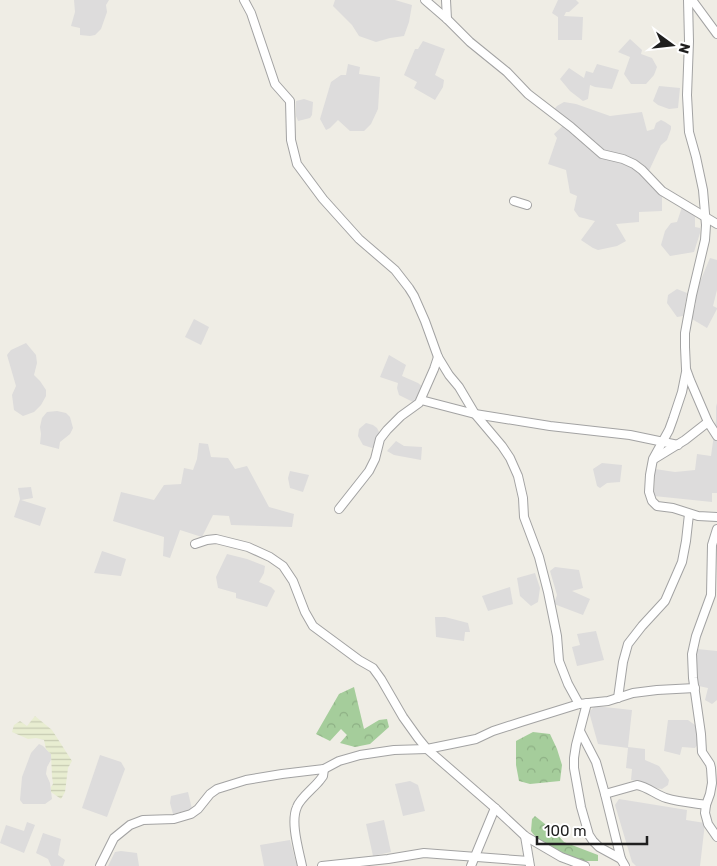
<svg xmlns="http://www.w3.org/2000/svg" width="717" height="866" viewBox="0 0 717 866" font-family="Rubik,sans-serif">
<style>
.residential{fill:#dddcdc}
.farmland{fill:url(#farmland-rules)}
.forest{fill:url(#forest-crowns)}
.lines{fill:none;stroke-linecap:round;stroke-linejoin:round}
.minor-casing{stroke:#a3a3a3;stroke-width:10}
.minor{stroke:#fff;stroke-width:8}
</style>
<defs>
<pattern id="farmland-rules" width="6" height="5" patternUnits="userSpaceOnUse" patternTransform="scale(1.25)"><rect width="6" height="5" fill="#e8edd1"/><path d="M0 2.5h6" fill="none" stroke="#c7cbb3"/></pattern>
<pattern id="forest-crowns" width="20" height="18" patternUnits="userSpaceOnUse" patternTransform="scale(1.25)"><rect width="20" height="18" fill="#a5cd9b"/><path d="M2 6a3 3 0 1 1 6 0M12 15a3 3 0 1 1 6 0" fill="none" stroke="#8eb085"/></pattern>
</defs>
<rect width="100%" height="100%" fill="#efede5"/>
<g class="residential">
<path d="M 74,0 L 109,0 L 106,5 L 107,12 L 101,29 L 95,35 L 90,36 L 80,35 L 80,28 L 71,26 L 75,12 Z"/>
<path d="M 335,0 L 395,0 L 412,5 L 409,22 L 404,36 L 390,38 L 376,42 L 359,36 L 352,25 L 333,6 Z"/>
<path d="M 558,0 L 576,0 L 579,3 L 569,12 L 566,12 L 564,16 L 583,17 L 582,40 L 558,40 L 558,17 L 552,13 Z"/>
<path d="M 630,39 L 642,50 L 641,54 L 652,58 L 657,67 L 654,75 L 646,84 L 631,84 L 624,74 L 630,57 L 618,52 Z"/>
<path d="M 423,41 L 445,49 L 435,75 L 444,80 L 443,87 L 435,100 L 414,88 L 417,82 L 404,75 L 415,49 L 418,49 Z"/>
<path d="M 348,64 L 360,67 L 359,74 L 380,77 L 378,109 L 371,124 L 364,131 L 350,131 L 338,120 L 330,128 L 326,130 L 320,119 L 331,82 L 341,75 L 346,75 Z"/>
<path d="M 597,64 L 619,70 L 612,89 L 595,87 L 590,85 L 588,99 L 583,101 L 570,91 L 560,79 L 569,68 L 584,78 L 586,71 L 593,73 Z"/>
<path d="M 659,86 L 680,88 L 678,108 L 669,109 L 658,105 L 653,101 Z"/>
<path d="M 304,99 L 313,102 L 312,115 L 310,118 L 298,121 L 296,116 L 296,101 Z"/>
<path d="M 564,102 L 576,104 L 610,116 L 642,112 L 647,131 L 654,129 L 656,123 L 661,120 L 665,122 L 671,126 L 671,129 L 667,140 L 661,145 L 647,175 L 662,191 L 662,211 L 639,212 L 639,222 L 616,224 L 626,241 L 617,246 L 598,250 L 593,248 L 581,240 L 595,221 L 579,217 L 574,210 L 577,196 L 570,193 L 566,170 L 548,164 L 557,138 L 554,134 L 566,123 L 552,112 L 557,106 Z"/>
<path d="M 682,207 L 693,212 L 695,214 L 695,227 L 700,228 L 700,233 L 694,252 L 670,256 L 661,245 L 665,231 L 671,223 L 677,222 Z"/>
<path d="M 710,258 L 717,260 L 717,290 L 713,306 L 717,308 L 717,309 L 707,328 L 692,319 L 696,303 L 692,301 Z"/>
<path d="M 677,289 L 687,293 L 683,316 L 677,317 L 667,303 L 668,295 Z"/>
<path d="M 194,319 L 209,327 L 201,345 L 185,337 Z"/>
<path d="M 26,343 L 36,355 L 37,363 L 34,375 L 40,381 L 46,390 L 46,396 L 41,405 L 34,412 L 23,416 L 14,410 L 12,395 L 16,386 L 7,355 L 11,350 Z"/>
<path d="M 389,355 L 406,365 L 402,376 L 418,383 L 424,388 L 417,404 L 399,395 L 397,388 L 398,383 L 380,377 Z"/>
<path d="M 717,403 L 717,493 L 712,493 L 712,502 L 654,496 L 655,469 L 675,472 L 695,470 L 697,454 L 711,456 L 716,420 L 716,407 Z"/>
<path d="M 57,411 L 66,413 L 70,417 L 73,428 L 70,434 L 60,442 L 59,449 L 40,444 L 41,434 L 40,427 L 42,418 L 47,412 Z"/>
<path d="M 366,423 L 373,425 L 377,428 L 379,432 L 380,445 L 372,448 L 363,445 L 358,436 L 359,429 Z"/>
<path d="M 396,441 L 404,446 L 422,447 L 421,460 L 394,455 L 387,451 Z"/>
<path d="M 199,443 L 208,444 L 211,457 L 228,458 L 235,469 L 247,466 L 269,507 L 294,514 L 292,527 L 231,525 L 229,516 L 213,515 L 202,537 L 180,530 L 170,558 L 163,556 L 164,537 L 113,521 L 121,492 L 154,500 L 164,485 L 181,484 L 184,468 L 193,470 L 197,459 Z"/>
<path d="M 602,463 L 622,465 L 620,482 L 607,483 L 600,488 L 597,486 L 593,469 Z"/>
<path d="M 290,471 L 309,475 L 303,492 L 290,488 L 288,478 Z"/>
<path d="M 31,487 L 33,498 L 21,500 L 46,508 L 40,526 L 14,517 L 20,499 L 18,488 Z"/>
<path d="M 102,551 L 126,559 L 121,576 L 94,573 Z"/>
<path d="M 227,554 L 247,559 L 265,566 L 264,573 L 259,582 L 271,587 L 275,591 L 267,607 L 236,598 L 236,593 L 218,588 L 216,577 Z"/>
<path d="M 555,567 L 579,570 L 583,588 L 572,591 L 590,599 L 583,615 L 554,604 L 557,595 L 550,571 Z"/>
<path d="M 535,573 L 540,588 L 538,602 L 531,606 L 520,596 L 517,578 Z"/>
<path d="M 510,587 L 513,604 L 488,611 L 482,596 Z"/>
<path d="M 435,617 L 445,617 L 468,623 L 470,632 L 465,632 L 464,641 L 436,637 Z"/>
<path d="M 596,631 L 604,660 L 577,666 L 572,647 L 580,645 L 577,634 Z"/>
<path d="M 697,649 L 717,651 L 717,700 L 712,704 L 705,700 L 708,688 L 694,685 Z"/>
<path d="M 595,706 L 632,710 L 628,747 L 645,749 L 645,760 L 659,766 L 669,780 L 668,785 L 662,789 L 641,786 L 642,782 L 631,780 L 632,769 L 626,768 L 628,748 L 598,744 L 589,712 Z"/>
<path d="M 668,720 L 688,720 L 699,728 L 701,740 L 695,748 L 682,747 L 680,755 L 664,751 Z"/>
<path d="M 39,744 L 43,746 L 51,754 L 52,758 L 47,767 L 46,774 L 50,783 L 52,799 L 45,804 L 23,804 L 20,800 L 22,777 L 31,753 Z"/>
<path d="M 100,755 L 121,762 L 125,769 L 107,817 L 82,808 Z"/>
<path d="M 410,781 L 418,785 L 425,811 L 403,816 L 395,784 Z"/>
<path d="M 188,792 L 192,809 L 173,814 L 170,803 L 171,796 Z"/>
<path d="M 619,799 L 687,810 L 686,820 L 705,823 L 700,866 L 636,866 L 632,862 L 615,805 Z"/>
<path d="M 384,820 L 391,852 L 373,856 L 366,824 Z"/>
<path d="M 27,822 L 35,825 L 24,853 L 0,843 L 6,825 L 24,831 Z"/>
<path d="M 43,833 L 61,839 L 58,855 L 65,860 L 63,866 L 51,866 L 48,859 L 36,853 Z"/>
<path d="M 290,840 L 297,866 L 264,866 L 260,845 Z"/>
<path d="M 121,851 L 137,853 L 139,866 L 108,866 L 115,852 Z"/>
</g>
<path class="farmland" d="M 35,716 L 52,730 L 72,761 L 68,768 L 65,792 L 61,799 L 51,792 L 51,787 L 53,784 L 52,776 L 51,754 L 46,749 L 44,740 L 36,738 L 28,739 L 12,732 L 14,725 L 20,721 L 27,726 Z"/>
<g class="forest">
<path d="M 354,687 L 364,729 L 379,720 L 387,719 L 389,727 L 370,744 L 355,747 L 340,743 L 347,735 L 341,729 L 330,741 L 316,734 L 339,694 Z"/>
<path d="M 533,732 L 550,734 L 557,749 L 562,765 L 560,781 L 530,784 L 519,781 L 516,765 L 516,741 Z"/>
<path d="M 535,816 L 555,832 L 564,842 L 598,855 L 598,861 C 590,861 582,861 574,860 C 560,857 539,843 531,831 L 532,819 Z"/>
</g>
<g class="lines">
<g class="minor-casing">
<g id="minor">
<path d="M 244,0 L 251,13 L 275,84 L 290,101 L 291,140 L 297,164 L 323,199 L 359,239 L 395,270 L 409,288 L 414,296 L 425,321 L 438,357 L 449,375 L 459,387 L 475,414 L 502,446 L 510,458 L 518,476 L 523,498 L 524,517 L 539,557 L 548,592 L 557,636 L 559,661 L 568,684 L 579,704"/>
<path d="M 425,0 L 447,19 L 470,42 L 507,72 L 528,94 L 571,127 L 602,154 L 623,159 L 634,164 L 642,170 L 662,191 L 717,224"/>
<path d="M 446,0 L 447,19"/>
<path d="M 688,0 L 689,41 L 687,95 L 689,132 L 696,157 L 703,190 L 706,225 L 705,240 L 692,295 L 685,333 L 685,347 L 686,369 L 690,380 L 708,422 L 717,436"/>
<path d="M 692,0 L 717,34"/>
<path d="M 514,201 L 527,205"/>
<path d="M 686,372 L 682,392 L 673,419 L 669,430 L 653,459 L 650,475 L 649,492 L 652,501 L 657,506 L 673,508 L 698,516 L 717,517"/>
<path d="M 421,400 L 475,414 L 550,426 L 630,435 L 678,445"/>
<path d="M 654,459 L 685,440 L 708,422"/>
<path d="M 339,509 L 369,471 L 375,459 L 380,439 L 387,430 L 401,416 L 419,403 L 434,369 L 438,357"/>
<path d="M 717,529 L 712,545 L 711,595 L 696,636 L 692,654 L 693,678 L 701,734 L 702,752 L 710,764 L 711,768 L 712,783 L 710,794 L 706,805 L 705,813 L 708,824 L 717,837"/>
<path d="M 195,544 L 207,540 L 216,539 L 248,547 L 270,557 L 283,566 L 293,581 L 305,612 L 313,626 L 359,660 L 373,668 L 381,679 L 403,717 L 418,738 L 427,749 L 495,808 L 525,836 L 561,857 L 585,866"/>
<path d="M 618,698 L 623,662 L 628,644 L 642,626 L 665,601 L 682,562 L 686,541 L 689,514"/>
<path d="M 587,703 L 576,745 L 574,758 L 574,768 L 581,807 L 589,835 L 593,841 L 599,847 L 621,859 L 625,866"/>
<path d="M 580,731 L 596,762 L 605,794 L 621,859"/>
<path d="M 605,794 L 637,785 C 648,787 656,795 666,798 C 679,802 693,803 706,805"/>
<path d="M 525,836 L 530,866"/>
<path d="M 100,866 L 114,838 L 130,825 L 143,820 L 174,819 L 191,814 L 198,809 L 210,794 L 217,789 L 246,780 L 282,774 L 307,771 L 324,769 L 339,761 L 360,755 L 394,750 L 427,749 L 476,739 L 493,731 L 521,722 L 579,704 L 608,701 L 633,693 L 657,690 L 695,688"/>
<path d="M 302,866 C 299,851 290,822 297,807 C 300,798 314,788 320,780 L 323,776 L 324,769"/>
<path d="M 322,866 L 388,859 L 424,853 L 529,861"/>
<path d="M 471,866 L 495,808"/>
</g>
</g>
<use href="#minor" class="minor"/>
</g>
<g transform="translate(672 45) rotate(105)" stroke="#ffffff" stroke-width="4" paint-order="stroke">
<path d="M0-4L9 19L0 12L-9 19Z" fill="#1f1f1f"/>
<text y="-8" font-size="14" font-weight="bold" text-anchor="middle" fill="#1f1f1f">N</text>
</g>
<path d="M537 836v8h110v-8" fill="none" stroke="#1f1f1f" stroke-width="2.5"/>
<text x="544" y="836" font-size="15" fill="#1f1f1f" stroke="#ffffff" stroke-width="4" paint-order="stroke">100 m</text>
</svg>
